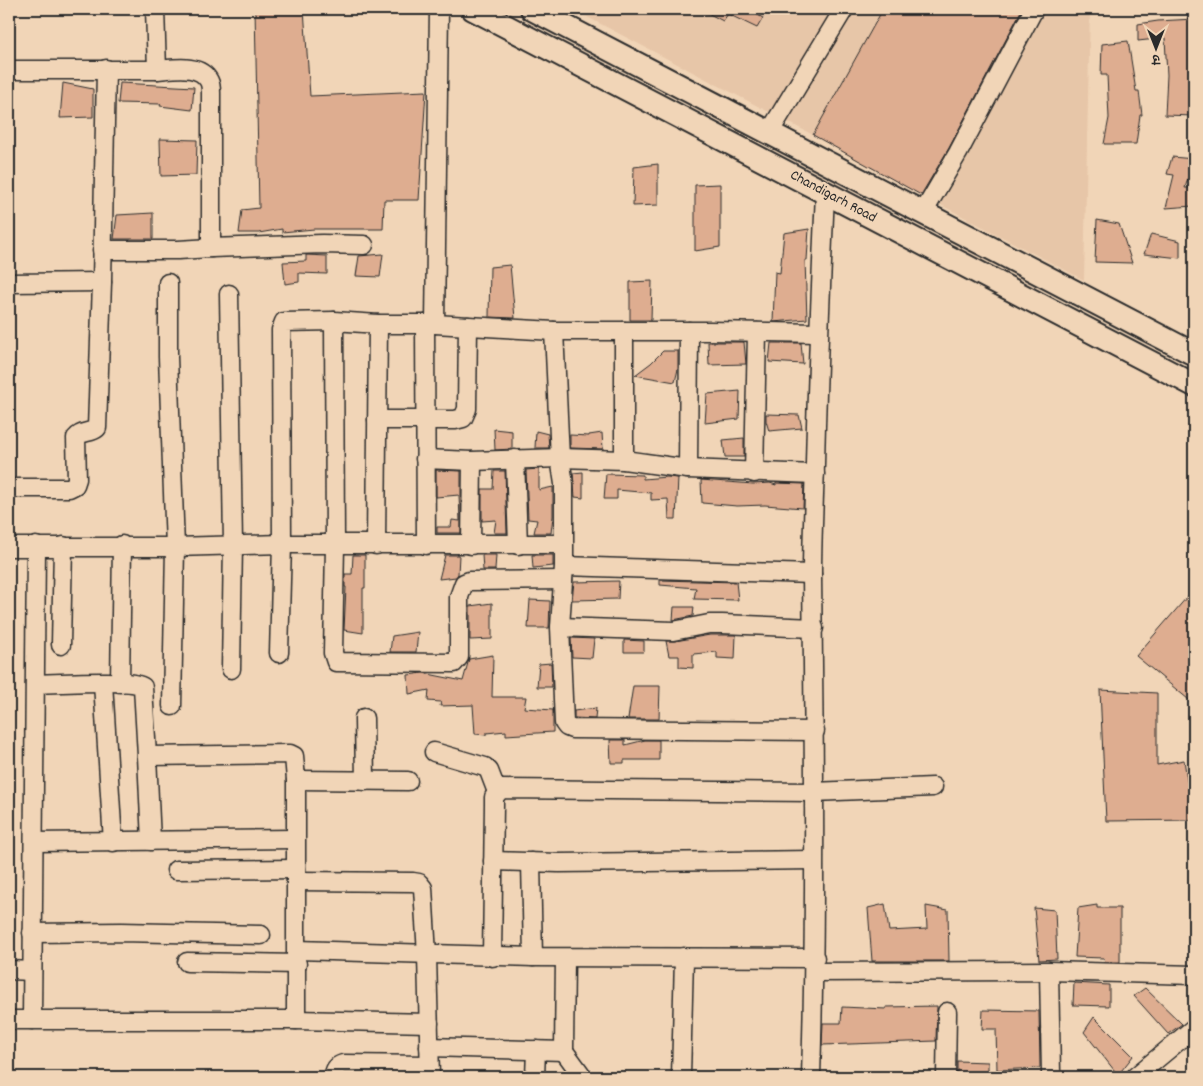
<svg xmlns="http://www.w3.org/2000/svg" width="1203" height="1086" viewBox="0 0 1203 1086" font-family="Dekko,'Playpen Sans Deva',sans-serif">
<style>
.built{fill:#e7c6a8}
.building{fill:#dead90;stroke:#2b2b2b}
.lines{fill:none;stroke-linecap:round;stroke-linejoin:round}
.minor-casing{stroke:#2b2b2b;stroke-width:21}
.major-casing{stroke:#2b2b2b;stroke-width:26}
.minor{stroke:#f1d5b7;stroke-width:18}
.major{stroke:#f1d5b7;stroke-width:22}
.labels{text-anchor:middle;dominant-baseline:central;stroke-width:5;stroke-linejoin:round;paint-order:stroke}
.street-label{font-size:15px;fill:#2b2b2b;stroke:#f1d5b7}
</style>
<rect width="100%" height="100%" fill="#f1d5b7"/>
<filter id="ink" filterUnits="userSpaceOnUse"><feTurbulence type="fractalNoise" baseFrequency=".02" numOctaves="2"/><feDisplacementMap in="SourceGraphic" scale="10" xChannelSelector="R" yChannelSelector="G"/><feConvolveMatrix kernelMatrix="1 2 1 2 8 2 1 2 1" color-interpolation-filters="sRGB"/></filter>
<g filter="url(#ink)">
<path class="built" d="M 572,9 L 1090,9 L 1084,280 L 924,196 L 813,135 Z"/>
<g class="building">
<path d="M 255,9 L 304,9 L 310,96 L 426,91 L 419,200 L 384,200 L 383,229 L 314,229 L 282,232 L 282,229 L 259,233 L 239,233 L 242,210 L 259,208 Z"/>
<path d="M 700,9 L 747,9 L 763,18 L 757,28 L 728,14 L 723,21 Z"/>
<path d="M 883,9 L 1022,9 L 949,148 L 921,195 L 813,135 Z"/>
<path d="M 1194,19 L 1194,33 L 1190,44 L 1194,76 L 1194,116 L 1165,115 L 1167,75 L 1165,38 L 1138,41 L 1138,24 L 1158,21 Z"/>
<path d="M 1128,41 L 1136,91 L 1139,91 L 1142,115 L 1140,115 L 1136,144 L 1104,144 L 1109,118 L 1107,75 L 1101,75 L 1102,44 Z"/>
<path d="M 63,83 L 93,89 L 93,117 L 60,118 Z"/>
<path d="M 120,83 L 194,87 L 192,110 L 160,106 L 161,104 L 118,103 Z"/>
<path d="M 160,139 L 197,140 L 196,175 L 161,176 Z"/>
<path d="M 1172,157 L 1194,159 L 1185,188 L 1193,188 L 1193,206 L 1166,208 L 1174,175 L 1167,174 Z"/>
<path d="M 658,164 L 658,205 L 633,206 L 634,167 Z"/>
<path d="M 720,184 L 720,247 L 695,251 L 695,185 Z"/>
<path d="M 153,213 L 153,239 L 114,239 L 117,215 Z"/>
<path d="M 1097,220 L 1119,224 L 1132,263 L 1095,262 Z"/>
<path d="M 809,229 L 807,260 L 805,260 L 807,319 L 773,322 L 775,272 L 780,273 L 784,233 Z"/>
<path d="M 1151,234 L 1180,241 L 1180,258 L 1144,254 Z"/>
<path d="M 383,254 L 380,277 L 356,276 L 359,256 Z"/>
<path d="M 306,255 L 327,256 L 327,274 L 299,273 L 299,282 L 285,284 L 283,262 L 306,261 Z"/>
<path d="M 510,265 L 515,318 L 489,317 L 490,267 Z"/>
<path d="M 652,281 L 651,320 L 630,320 L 630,282 Z"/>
<path d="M 708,342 L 744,342 L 746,364 L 709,365 Z"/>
<path d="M 771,343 L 801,343 L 803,364 L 769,362 Z"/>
<path d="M 663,351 L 678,351 L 678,369 L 675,382 L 635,375 L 651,363 Z"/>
<path d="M 740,391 L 739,419 L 705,423 L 707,394 Z"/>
<path d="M 766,414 L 799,415 L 802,428 L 769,431 L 766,421 Z"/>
<path d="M 494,429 L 512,431 L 512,449 L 495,450 Z"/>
<path d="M 536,431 L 548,434 L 549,448 L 535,448 Z"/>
<path d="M 602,433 L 603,449 L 570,448 L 570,435 L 589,436 L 589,435 Z"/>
<path d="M 744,438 L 744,457 L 725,457 L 723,440 Z"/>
<path d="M 539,469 L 539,490 L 553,487 L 553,516 L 551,533 L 534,533 L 537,520 L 528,519 L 526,470 Z"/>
<path d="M 436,470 L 461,471 L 461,533 L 437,533 L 437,527 L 451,527 L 452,520 L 460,521 L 459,495 L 436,497 Z"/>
<path d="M 494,471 L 505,471 L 507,533 L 494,533 L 496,520 L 482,521 L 482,489 L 493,489 Z"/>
<path d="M 583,472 L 583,498 L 575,497 L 573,473 Z"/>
<path d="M 606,474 L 643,475 L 643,479 L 667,477 L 678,478 L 676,519 L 669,519 L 668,499 L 651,500 L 651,493 L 617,490 L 617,499 L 604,499 Z"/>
<path d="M 701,480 L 753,484 L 770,483 L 776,485 L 776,483 L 804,484 L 803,508 L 765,505 L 737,506 L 702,503 Z"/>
<path d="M 353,555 L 365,555 L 365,588 L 363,588 L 363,633 L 344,630 L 346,587 L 345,587 L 345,574 L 352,574 Z"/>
<path d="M 445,555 L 459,555 L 458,574 L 456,577 L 439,579 Z"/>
<path d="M 482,555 L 496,555 L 495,570 L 483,570 Z"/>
<path d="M 532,555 L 553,555 L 553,566 L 533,568 Z"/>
<path d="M 660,580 L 736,582 L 738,600 L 694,599 L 696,588 L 660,585 Z"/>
<path d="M 619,581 L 618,599 L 572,600 L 574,582 Z"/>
<path d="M 1194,589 L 1194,704 L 1136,656 Z"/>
<path d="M 530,600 L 550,601 L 549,628 L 528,628 Z"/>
<path d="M 492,603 L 492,639 L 470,640 L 470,606 Z"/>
<path d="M 674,607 L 694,607 L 693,616 L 673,620 Z"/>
<path d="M 418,632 L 416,652 L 390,652 L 392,636 Z"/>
<path d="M 710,635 L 736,635 L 735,659 L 717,658 L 717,652 L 693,654 L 693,668 L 679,667 L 679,656 L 669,656 L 666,641 L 675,641 Z"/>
<path d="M 571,638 L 594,639 L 592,658 L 572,657 Z"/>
<path d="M 624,640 L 644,641 L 644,652 L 624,652 Z"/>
<path d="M 493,655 L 492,697 L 526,697 L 524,708 L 553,710 L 553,732 L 506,735 L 506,731 L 486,733 L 486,735 L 475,734 L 473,705 L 440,706 L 441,702 L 428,701 L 429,690 L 409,694 L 408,675 L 423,673 L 463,681 L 469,659 Z"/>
<path d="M 551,663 L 552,687 L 537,687 L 539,664 Z"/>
<path d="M 633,686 L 660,686 L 659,719 L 628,719 Z"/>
<path d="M 1100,690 L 1157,693 L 1157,765 L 1184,760 L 1188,786 L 1194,786 L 1194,820 L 1106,821 Z"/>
<path d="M 596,708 L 595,719 L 574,718 L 574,711 Z"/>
<path d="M 610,740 L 625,740 L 625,745 L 645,740 L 659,740 L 659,760 L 624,760 L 624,763 L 611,763 Z"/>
<path d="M 885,904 L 889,931 L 927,929 L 926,906 L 948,910 L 949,961 L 872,961 L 868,908 Z"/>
<path d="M 1097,905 L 1097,908 L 1120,908 L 1120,962 L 1105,962 L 1104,958 L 1075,957 L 1078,908 Z"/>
<path d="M 1034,908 L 1055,910 L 1057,959 L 1039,960 Z"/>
<path d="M 1074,983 L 1109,985 L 1109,1006 L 1073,1005 Z"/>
<path d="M 1145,988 L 1182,1024 L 1168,1034 L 1134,996 Z"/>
<path d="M 937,1006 L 936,1041 L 822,1045 L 823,1023 L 841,1023 L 842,1007 L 886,1009 L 886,1007 Z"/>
<path d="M 983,1010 L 1039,1011 L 1040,1068 L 997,1070 L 996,1029 L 982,1029 Z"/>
<path d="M 1094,1017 L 1133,1056 L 1118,1075 L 1084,1032 Z"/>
<path d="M 957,1061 L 988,1062 L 988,1075 L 957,1075 Z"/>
</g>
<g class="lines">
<g class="minor-casing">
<g id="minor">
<path d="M 9,70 L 157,70 L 155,9"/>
<path d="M 157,70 C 173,69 200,63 209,81 C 211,85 211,90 211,93 L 211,248 L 322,244 L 364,245"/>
<path d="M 769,133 L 844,9"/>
<path d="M 923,213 L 958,153 L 1034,9"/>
<path d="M 102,250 L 178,250 L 211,248"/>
<path d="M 9,283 L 102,282"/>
<path d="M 168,283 L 168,357 L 175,547 L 172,706"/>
<path d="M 229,294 L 233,544 L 231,669"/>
<path d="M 334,321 L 335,545 L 333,653 L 336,662 L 454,663 L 459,657 L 459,597 L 464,583 L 469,581 L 563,580"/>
<path d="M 425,324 L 426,545"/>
<path d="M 435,324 L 439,9"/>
<path d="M 554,331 L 560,458 L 564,484 L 564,566 L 560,627 L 564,723 L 567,727 L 572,729 L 815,731"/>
<path d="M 624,331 L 624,460"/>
<path d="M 377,420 L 455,420 L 463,418 L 467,409 L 468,326"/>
<path d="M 425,459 L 472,461 L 560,458 L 624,460 L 688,469 L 815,474"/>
<path d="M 515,459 L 518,545"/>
<path d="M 688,469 L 689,331"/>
<path d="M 754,473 L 757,332"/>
<path d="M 9,488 L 69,488 L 75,485 L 77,479 L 76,438 C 82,430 90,434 97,428 L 102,282 L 106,69"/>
<path d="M 376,545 L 378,324"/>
<path d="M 471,545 L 472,461"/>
<path d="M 9,547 L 175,547 L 282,544 L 563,544"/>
<path d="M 564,566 L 812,574"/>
<path d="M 560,627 L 673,631 L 709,624 L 722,624 L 814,628"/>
<path d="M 61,645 L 63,546"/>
<path d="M 279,653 L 282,544 L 281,330 L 284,322 L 334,321 L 378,324 L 435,324 L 554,331 L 710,331 L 818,333"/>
<path d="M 103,683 L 113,842"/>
<path d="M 120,683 L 122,545"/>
<path d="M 35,684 C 53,684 133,678 143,687 L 147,756 L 290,754 L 294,756 L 296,780 L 296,1020"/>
<path d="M 364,718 L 365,781"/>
<path d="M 434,752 L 485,767 L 489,771 L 497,792"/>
<path d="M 147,756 L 151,841"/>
<path d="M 296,780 L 408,781"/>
<path d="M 34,842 L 295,839"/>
<path d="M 493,861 L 559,863 L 813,860"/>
<path d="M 531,862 L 533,957"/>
<path d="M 176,870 L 296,869"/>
<path d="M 296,881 L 413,882 L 419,883 L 423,888 L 427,955 L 430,1077"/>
<path d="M 32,933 L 121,932 L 261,935"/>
<path d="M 297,950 L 533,957 L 815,958"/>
<path d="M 492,957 L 494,804 L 494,797 L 501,789 L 814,792 L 933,787"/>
<path d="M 187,962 L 297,964"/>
<path d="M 9,970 L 32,971"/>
<path d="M 1049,971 L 1051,1073 L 1053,1077"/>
<path d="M 814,972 L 1049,971 L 1194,975"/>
<path d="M 9,1020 L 296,1020 L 429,1023"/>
<path d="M 32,1020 L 36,546"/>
<path d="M 429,1047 L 564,1051 L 565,958"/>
<path d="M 564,1051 L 583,1077"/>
<path d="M 334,1077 C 334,1070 336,1066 343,1064 L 429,1065"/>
<path d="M 535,1077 L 536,1050"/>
<path d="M 681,1077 L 684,957"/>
<path d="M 811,1077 C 816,910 814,742 812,575 C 812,538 814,501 815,464 C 817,373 821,283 825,193"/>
<path d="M 946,1077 L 947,1012"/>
<path d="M 1135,1077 L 1194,1028"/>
</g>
</g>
<g class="major-casing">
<g id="major">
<path d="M 473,9 L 1194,385"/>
<path d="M 532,9 L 1194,354"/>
</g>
</g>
<use href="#minor" class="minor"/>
<use href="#major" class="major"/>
</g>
</g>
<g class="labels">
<g class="street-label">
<text transform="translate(833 197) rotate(28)">Chandigarh Road</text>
</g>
</g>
<rect width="1203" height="1086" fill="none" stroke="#f1d5b7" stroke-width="30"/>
<rect x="15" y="15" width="1173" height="1056" fill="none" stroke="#2b2b2b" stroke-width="2" filter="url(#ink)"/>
<g transform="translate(1156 48) rotate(180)" stroke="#f1d5b7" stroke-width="4" paint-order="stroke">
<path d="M0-4L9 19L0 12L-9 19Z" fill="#2b2b2b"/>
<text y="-8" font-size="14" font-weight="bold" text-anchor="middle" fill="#2b2b2b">उ</text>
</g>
</svg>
